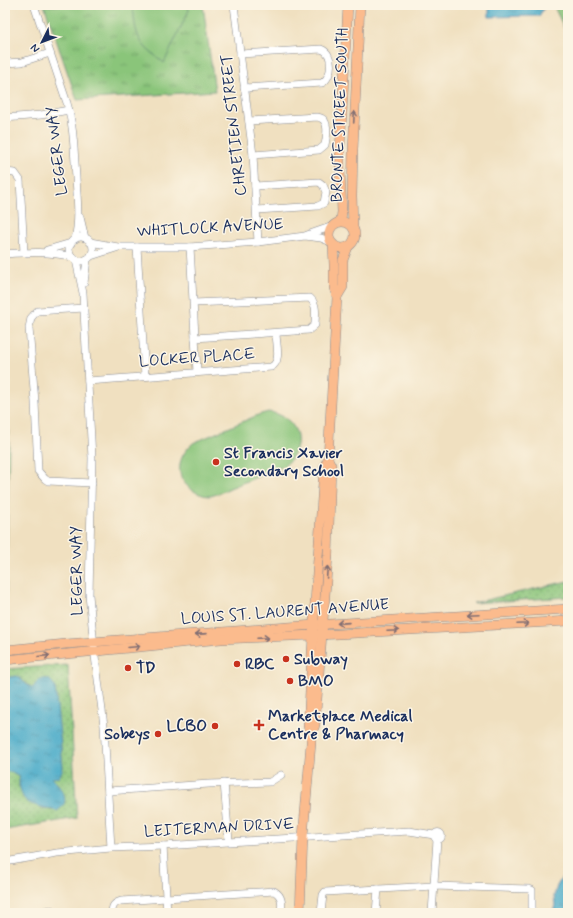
<svg xmlns="http://www.w3.org/2000/svg" width="573" height="918" viewBox="0 0 573 918" font-family="Mynerve,sans-serif">
<style>
.grass{fill:url(#grass-dots);stroke:#527a6c}
.park{fill:url(#park-tufts);stroke:#527a6c}
.pitch{fill:#8ac57a;stroke:#527a6c}
.water{fill:url(#water-ripples);stroke:#326d94}
.lines{fill:none;stroke-linecap:round;stroke-linejoin:round}
.minor-casing{stroke:#86888f;stroke-width:8}
.major-casing{stroke:#86888f;stroke-width:10}
.minor{stroke:#fff;stroke-width:7}
.major{stroke:#fbbb8d;stroke-width:9}
.oneway{stroke:#806e73}
.poi-dot{fill:#c8321e;stroke:#fcf5e5;stroke-width:1.5}
.labels{text-anchor:middle;dominant-baseline:central;stroke-width:3;stroke-linejoin:round;paint-order:stroke}
.street-label{font-size:16px;fill:#1b2f5e;stroke:#fcf5e5}
.poi-label{font-size:16px;font-weight:bold;fill:#1b2f5e;stroke:#fcf5e5;text-anchor:start}
</style>
<defs>
<pattern id="grass-dots" width="8" height="8" patternUnits="userSpaceOnUse"><rect width="8" height="8" fill="#8ac57a"/><path d="M2 2h.1M6 6h.1" fill="none" stroke="#70a067" stroke-width="1.8" stroke-linecap="round"/></pattern>
<pattern id="park-tufts" width="24" height="20" patternUnits="userSpaceOnUse"><rect width="24" height="20" fill="#8ac57a"/><path d="M3 7l-1-3M5 7V3M7 7l1-3M15 17l-1-3M17 17v-4M19 17l1-3" fill="none" stroke="#70a067"/></pattern>
<pattern id="water-ripples" width="26" height="14" patternUnits="userSpaceOnUse"><rect width="26" height="14" fill="#4aabc9"/><path d="M2 4q2-2 4 0t4 0M15 11q2-2 4 0t4 0" fill="none" stroke="#3d8ca6"/></pattern>
</defs>
<rect width="100%" height="100%" fill="#fcf5e5"/>
<filter id="ink" filterUnits="userSpaceOnUse"><feTurbulence type="fractalNoise" baseFrequency=".025" numOctaves="2"/><feDisplacementMap in="SourceGraphic" scale="8" xChannelSelector="R" yChannelSelector="G"/><feConvolveMatrix kernelMatrix="1 2 1 2 8 2 1 2 1" color-interpolation-filters="sRGB"/></filter>
<filter id="wash" filterUnits="userSpaceOnUse"><feTurbulence type="fractalNoise" baseFrequency=".012" numOctaves="4" result="noise"/><feDisplacementMap in="SourceGraphic" scale="16" xChannelSelector="R" yChannelSelector="G"/><feGaussianBlur stdDeviation="0.9" result="paint"/><feColorMatrix in="noise" values="0 0 0 0 0 0 0 0 0 0 0 0 0 0 0 0 0 1.4 0 .05"/><feComposite in="paint" operator="in"/></filter>
<g filter="url(#wash)">
<rect width="100%" height="100%" fill="#f0e0c0"/>
<g class="grass">
<path d="M 556,5 L 568,5 L 568,36 L 555,9 Z"/>
<path d="M 5,394 L 9,443 L 5,639 Z"/>
<path d="M 568,581 L 568,597 L 473,603 Z"/>
<path d="M 68,665 L 77,818 L 5,830 L 5,771 L 11,772 L 19,777 L 19,787 L 42,808 L 57,811 L 59,785 L 51,778 L 63,768 L 58,717 L 33,688 C 27,686 23,680 17,676 L 5,678 L 5,669 Z"/>
</g>
<path class="park" d="M 44,5 L 203,5 L 215,91 L 77,100 Z"/>
<g class="pitch">
<path d="M 133,5 L 187,5 L 189,10 L 164,63 C 159,58 152,54 147,49 C 135,38 134,20 133,5 Z"/>
<path d="M 268,412 C 298,415 308,447 284,466 C 266,473 248,481 230,488 C 224,491 216,495 210,496 C 197,496 182,485 180,473 C 178,461 184,451 193,443 L 258,415 Z"/>
</g>
<g class="water">
<path d="M 489,5 L 546,5 L 539,16 L 489,17 Z"/>
<path d="M 17,676 C 22,680 27,686 33,688 C 37,681 41,678 49,679 L 55,686 L 63,768 L 59,777 L 51,778 C 61,787 73,801 57,811 C 33,803 20,809 19,777 L 11,772 L 5,771 L 5,678 Z"/>
<path d="M 568,851 L 568,913 L 553,913 L 555,905 L 554,896 L 557,886 L 564,874 Z"/>
</g>
</g>
<g filter="url(#ink)">
<g class="lines">
<g class="minor-casing">
<g id="minor">
<path d="M 34,5 L 67,103 C 74,127 74,152 76,177 C 77,197 80,219 75,239"/>
<path d="M 234,5 L 253,155 L 258,242"/>
<path d="M 240,54 L 321,49 C 334,53 333,77 322,83 L 244,88"/>
<path d="M 5,63 L 22,62 L 50,53"/>
<path d="M 5,118 L 41,115 L 69,110"/>
<path d="M 249,121 L 317,117 C 330,118 327,135 325,145 L 319,150 L 253,155"/>
<path d="M 5,172 L 15,173 L 20,180 L 24,253"/>
<path d="M 255,186 L 319,182 L 323,185 L 326,192 L 324,203 L 318,206 L 257,210"/>
<path d="M 80,217 L 85,238"/>
<path d="M 307,235 L 333,226"/>
<circle cx="81" cy="249" r="12"/>
<path d="M 90,242 L 118,247 L 189,247 L 258,242 L 305,236 L 321,238 L 331,242"/>
<path d="M 137,247 L 145,376"/>
<path d="M 190,247 L 197,372"/>
<path d="M 47,250 L 71,243"/>
<path d="M 5,254 C 30,252 48,251 72,257"/>
<path d="M 91,256 L 116,248"/>
<path d="M 76,260 L 83,293 L 92,458 L 89,595 L 95,656 L 104,726 L 111,848"/>
<path d="M 84,283 L 87,259"/>
<path d="M 194,303 L 310,298 C 318,305 315,316 315,325 L 309,330 L 195,338"/>
<path d="M 84,308 L 37,311 L 31,318 L 29,328 L 35,402 L 38,471 L 45,479 L 48,481 L 92,483"/>
<path d="M 88,381 L 271,367 C 282,362 276,343 276,333"/>
<path d="M 224,783 L 229,841"/>
<path d="M 108,791 L 209,784 L 270,782 L 281,775"/>
<circle cx="438" cy="836" r="3.5"/>
<path d="M 163,846 L 167,913"/>
<path d="M 5,862 L 57,853 L 111,848 L 163,846 L 409,831 L 434,835"/>
<path d="M 32,913 L 51,910 L 56,913"/>
<path d="M 112,913 C 112,906 114,903 121,901 L 274,891 C 283,896 282,904 281,913"/>
<path d="M 321,913 L 323,895 L 325,892 L 434,886 L 529,889 L 532,890 L 532,913"/>
<path d="M 376,913 L 378,889"/>
<path d="M 432,913 L 437,840"/>
</g>
</g>
<g class="major-casing">
<g id="major">
<circle cx="342" cy="235" r="13"/>
<path d="M 339,222 L 341,219 L 342,212 L 340,169 L 340,150 L 348,5"/>
<path d="M 353,227 L 352,196 L 353,150 L 360,5"/>
<path d="M 337,297 L 343,287 L 343,260 L 348,247"/>
<path d="M 5,650 L 66,644 L 314,625 L 568,609"/>
<path d="M 5,660 L 221,639 L 339,634 L 568,621"/>
<path d="M 311,737 L 315,725 L 328,556 L 331,465 L 328,459"/>
<path d="M 300,913 L 303,837 L 311,743 L 311,737 L 308,726 L 314,618 L 324,467 L 328,459 L 337,297 L 334,288 L 334,265 L 333,244"/>
</g>
</g>
<use href="#minor" class="minor"/>
<use href="#major" class="major"/>
</g>
<defs><path id="oneway-shaft" d="M-6 0H5M1.5-3L5.5 0L1.5 3" fill="none" stroke-width="1.6" stroke-linecap="round" stroke-linejoin="round"/></defs>
<g class="oneway">
<use href="#oneway-shaft" transform="translate(354 117) rotate(-87)"/>
<use href="#oneway-shaft" transform="translate(327 572) rotate(-86)"/>
<use href="#oneway-shaft" transform="translate(473 614) rotate(177)"/>
<use href="#oneway-shaft" transform="translate(343 623) rotate(176)"/>
<use href="#oneway-shaft" transform="translate(523 624) rotate(-3)"/>
<use href="#oneway-shaft" transform="translate(393 631) rotate(-3)"/>
<use href="#oneway-shaft" transform="translate(201 634) rotate(176)"/>
<use href="#oneway-shaft" transform="translate(263 638) rotate(-2)"/>
<use href="#oneway-shaft" transform="translate(134 647) rotate(-5)"/>
<use href="#oneway-shaft" transform="translate(44 656) rotate(-6)"/>
</g>
</g>
<g class="poi-dot">
<circle cx="216" cy="462" r="4"/>
<circle cx="286" cy="659" r="4"/>
<circle cx="237" cy="664" r="4"/>
<circle cx="128" cy="668" r="4"/>
<circle cx="290" cy="681" r="4"/>
<path d="M257 719h4v4h4v4h-4v4h-4v-4h-4v-4h4z"/>
<circle cx="215" cy="726" r="4"/>
<circle cx="158" cy="734" r="4"/>
</g>
<g class="labels">
<g class="street-label">
<text transform="translate(340 115) rotate(-88)">BRONTE STREET SOUTH</text>
<text transform="translate(234 125) rotate(-96)">CHRETIEN STREET</text>
<text transform="translate(57 151) rotate(-97)">LEGER WAY</text>
<text transform="translate(210 228) rotate(-3)">WHITLOCK AVENUE</text>
<text transform="translate(197 358) rotate(-4)">LOCKER PLACE</text>
<text transform="translate(77 571) rotate(-91)">LEGER WAY</text>
<text transform="translate(285 612) rotate(-4)">LOUIS ST. LAURENT AVENUE</text>
<text transform="translate(219 828) rotate(-3)">LEITERMAN DRIVE</text>
</g>
<g class="poi-label">
<text x="224" y="453">St Francis Xavier<tspan x="224" dy="18">Secondary School</tspan></text>
<text x="294" y="659">Subway</text>
<text x="245" y="664">RBC</text>
<text x="136" y="668">TD</text>
<text x="298" y="681">BMO</text>
<text x="268" y="716">Marketplace Medical<tspan x="268" dy="18">Centre &amp; Pharmacy</tspan></text>
<text x="207" y="726" text-anchor="end">LCBO</text>
<text x="150" y="734" text-anchor="end">Sobeys</text>
</g>
</g>
<rect width="573" height="918" fill="none" stroke="#fcf5e5" stroke-width="20"/>
<g transform="translate(42 42) rotate(228)" stroke="#fcf5e5" stroke-width="3" paint-order="stroke">
<path d="M0-3L7 15L0 10L-7 15Z" fill="#1b2f5e"/>
<text y="-6" font-size="11" font-weight="bold" text-anchor="middle" fill="#1b2f5e">N</text>
</g>
</svg>
